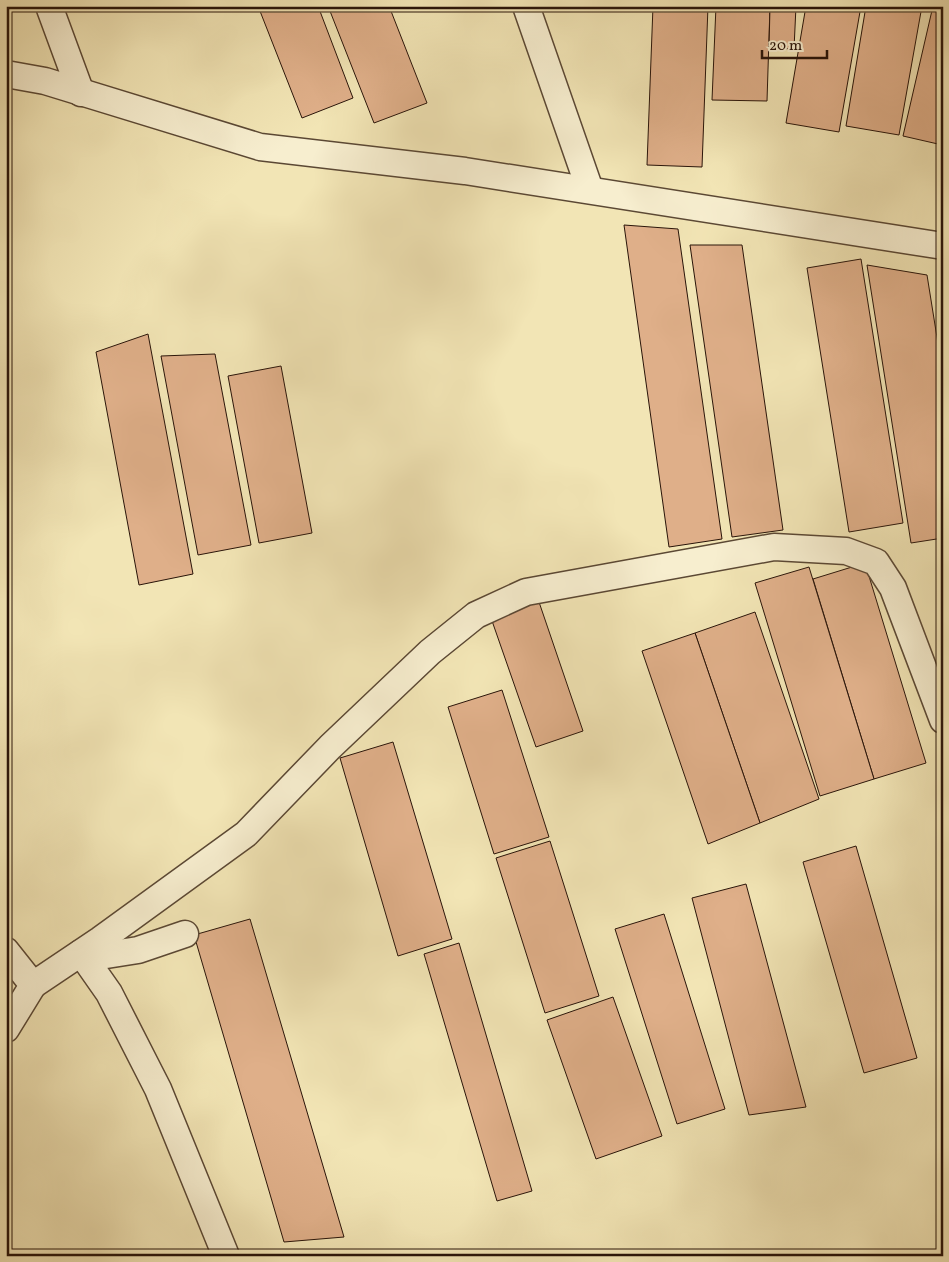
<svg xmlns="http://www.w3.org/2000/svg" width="949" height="1262" viewBox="0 0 949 1262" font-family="Vollkorn,serif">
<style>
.building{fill:#dfaf89;stroke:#291409}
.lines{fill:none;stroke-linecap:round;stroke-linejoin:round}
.minor-casing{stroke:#5b4834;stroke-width:29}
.minor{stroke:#f7eecf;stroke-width:26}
</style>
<rect width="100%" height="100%" fill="#f2e5b5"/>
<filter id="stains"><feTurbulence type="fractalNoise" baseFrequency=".004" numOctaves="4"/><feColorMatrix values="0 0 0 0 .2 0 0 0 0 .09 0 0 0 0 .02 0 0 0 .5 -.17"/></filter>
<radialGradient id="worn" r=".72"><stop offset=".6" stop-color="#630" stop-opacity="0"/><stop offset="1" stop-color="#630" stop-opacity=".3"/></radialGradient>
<g class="building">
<path d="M 258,6 L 318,6 L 353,98 L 302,118 Z"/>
<path d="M 328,6 L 389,6 L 427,103 L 374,123 Z"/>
<path d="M 653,6 L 708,6 L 702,167 L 647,165 Z"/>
<path d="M 716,6 L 770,6 L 767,101 L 712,100 Z"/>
<path d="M 770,6 L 796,6 L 794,49 L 769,48 Z"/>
<path d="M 806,6 L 861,6 L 839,132 L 786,123 Z"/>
<path d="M 866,6 L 922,6 L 899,135 L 846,126 Z"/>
<path d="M 933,6 L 943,7 L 943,122 L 938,144 L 903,136 Z"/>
<path d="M 624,225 L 678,229 L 722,539 L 669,547 Z"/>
<path d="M 690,245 L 742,245 L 783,530 L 732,537 Z"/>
<path d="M 861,259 L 903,523 L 849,532 L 807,268 Z"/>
<path d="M 867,265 L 927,275 L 943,375 L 943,538 L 911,543 Z"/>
<path d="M 148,334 L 193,574 L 139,585 L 96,352 Z"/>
<path d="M 215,354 L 251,545 L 198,555 L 161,356 Z"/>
<path d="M 281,366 L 312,533 L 259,543 L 228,376 Z"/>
<path d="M 865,563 L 926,763 L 874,779 L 813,579 Z"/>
<path d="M 809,567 L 874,779 L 820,796 L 755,583 Z"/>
<path d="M 539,602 L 583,731 L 536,747 L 491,618 Z"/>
<path d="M 755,612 L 819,799 L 760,823 L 695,633 Z"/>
<path d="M 695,633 L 760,823 L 708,844 L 642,651 Z"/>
<path d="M 502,690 L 549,837 L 494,854 L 448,707 Z"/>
<path d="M 393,742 L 452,939 L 398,956 L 340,758 Z"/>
<path d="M 550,841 L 599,996 L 545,1013 L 496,858 Z"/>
<path d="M 856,846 L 917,1058 L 864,1073 L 803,862 Z"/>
<path d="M 746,884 L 806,1107 L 749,1115 L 692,898 Z"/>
<path d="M 664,914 L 725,1109 L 677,1124 L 615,929 Z"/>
<path d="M 250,919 L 344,1237 L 284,1242 L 194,935 Z"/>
<path d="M 459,943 L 532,1191 L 497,1201 L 424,954 Z"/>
<path d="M 613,997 L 662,1136 L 596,1159 L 547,1020 Z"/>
</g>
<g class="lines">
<g class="minor-casing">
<g id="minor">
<path d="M 49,6 L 81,93"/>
<path d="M 526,6 L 590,190"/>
<path d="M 6,74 L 45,81 L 260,147 L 465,171 L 943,246"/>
<path d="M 185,934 L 138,950 L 100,956 L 81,953 L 109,993 L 158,1089 L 226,1256"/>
<path d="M 6,951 L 33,985 L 6,1029"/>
<path d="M 33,985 L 100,940 L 246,834 L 330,747 L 430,652 L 476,615 L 526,592 L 774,547 L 846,551 L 876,562 L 893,588 L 943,720"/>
</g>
</g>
<use href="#minor" class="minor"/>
</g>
<rect width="949" height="1262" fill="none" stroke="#f2e5b5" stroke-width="25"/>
<rect x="8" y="8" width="934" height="1247" fill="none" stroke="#291409" stroke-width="2.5"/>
<rect x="12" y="12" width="924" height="1237" fill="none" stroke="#291409"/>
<path d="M762 50v8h65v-8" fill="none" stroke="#291409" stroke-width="2.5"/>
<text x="769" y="50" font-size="15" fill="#291409" stroke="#f7eecf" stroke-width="4" paint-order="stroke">20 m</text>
<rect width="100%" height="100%" filter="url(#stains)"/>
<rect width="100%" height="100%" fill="url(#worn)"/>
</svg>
